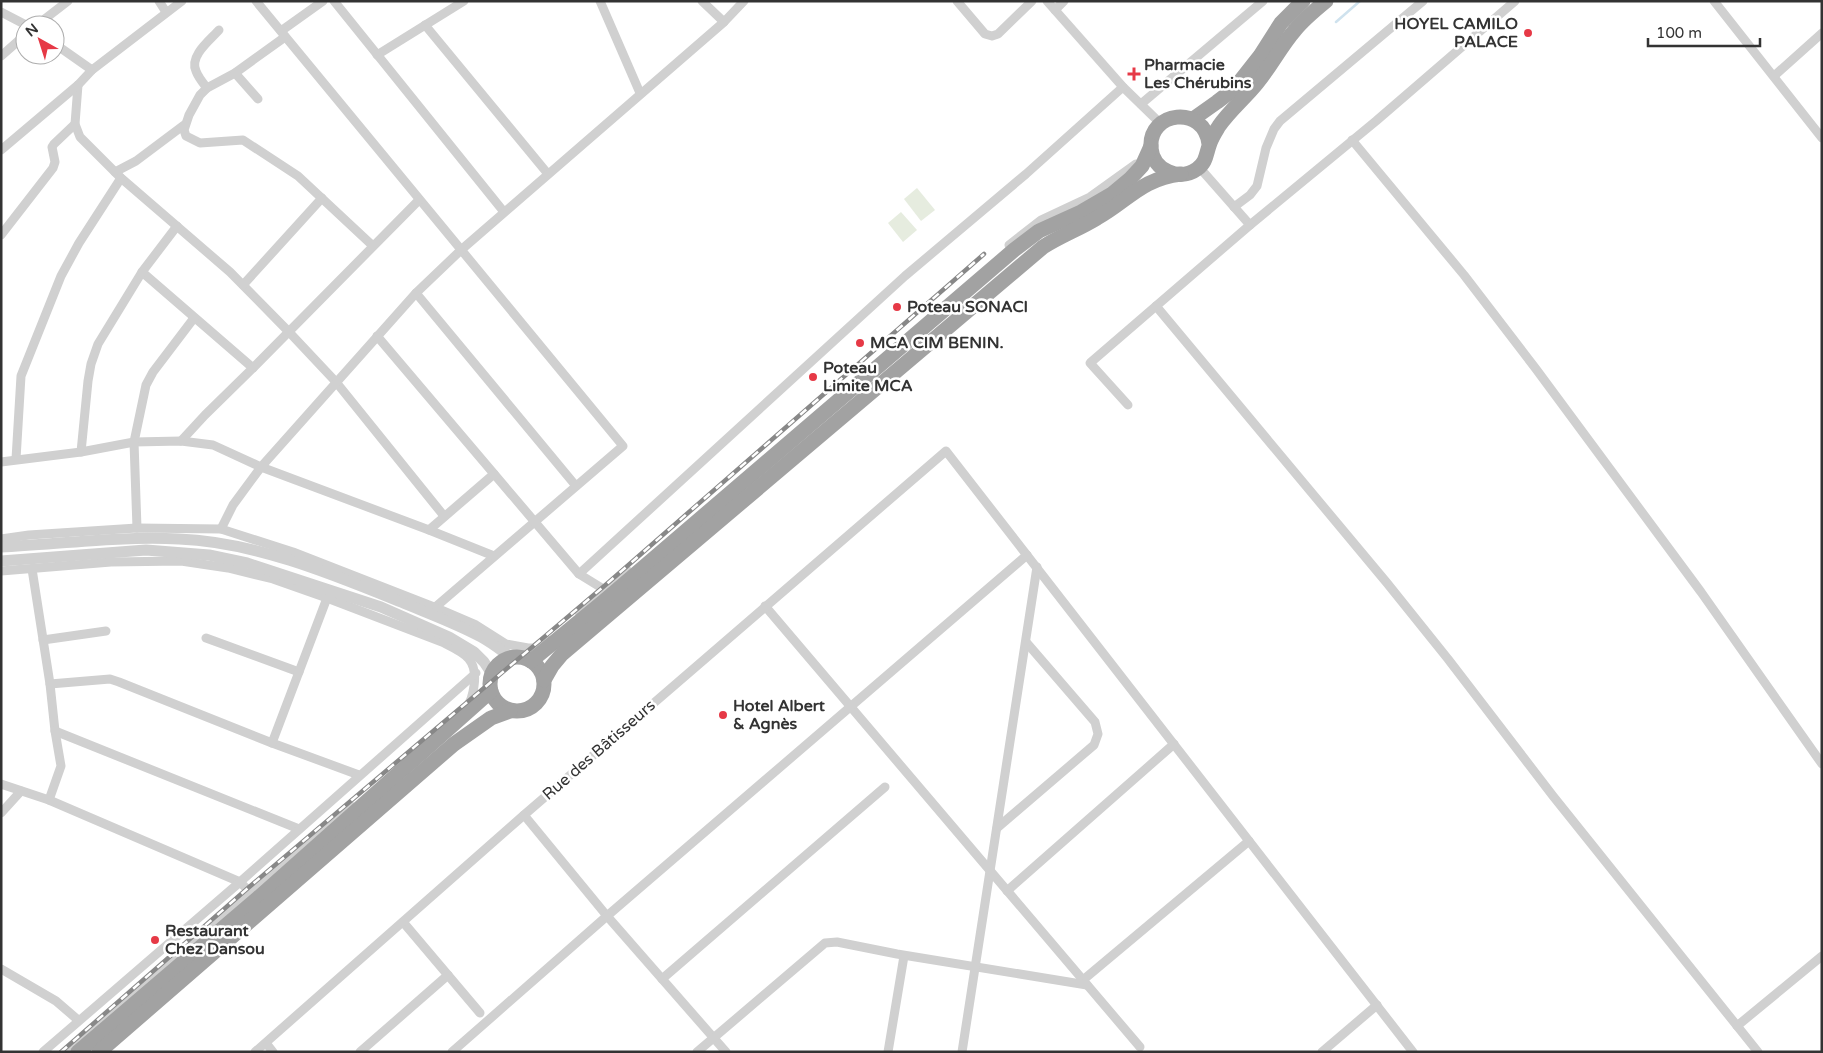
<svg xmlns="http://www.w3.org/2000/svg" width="1823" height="1053" viewBox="0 0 1823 1053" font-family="'Varela Round',sans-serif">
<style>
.green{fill:#e6ecdf}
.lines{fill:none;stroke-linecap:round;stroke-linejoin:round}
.stream{stroke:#cfe2ee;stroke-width:2.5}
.minor{stroke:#d0d0d0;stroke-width:9}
.tertiary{stroke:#d0d0d0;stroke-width:11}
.trunk{stroke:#a2a2a2;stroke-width:15}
.rail-casing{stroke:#888;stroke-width:4.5}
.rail{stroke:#fff;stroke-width:2.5;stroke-dasharray:8;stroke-linecap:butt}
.poi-dot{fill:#e63946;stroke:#fff;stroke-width:2}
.labels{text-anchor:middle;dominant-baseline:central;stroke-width:5;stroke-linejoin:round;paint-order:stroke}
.poi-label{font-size:16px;font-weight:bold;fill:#333;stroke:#fff;text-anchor:start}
.street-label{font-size:16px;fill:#333;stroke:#fff}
</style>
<rect width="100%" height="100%" fill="#fff"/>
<g class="green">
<path d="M 917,188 L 935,210 L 921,221 L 904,199 Z"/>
<path d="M 901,212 L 917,230 L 903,242 L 888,223 Z"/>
</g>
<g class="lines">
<path class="stream" d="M 1336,22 L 1360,1"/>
<g class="minor">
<path d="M 159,1 L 166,12"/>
<path d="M 256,1 L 623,446 L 432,610"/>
<path d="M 334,1 L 504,212"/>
<path d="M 600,1 L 640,93"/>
<path d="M 702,1 L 724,22"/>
<path d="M 957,1 L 985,34 L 992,36 L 998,34 L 1032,1"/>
<path d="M 1047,1 L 1123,87 L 1161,124"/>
<path d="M 1714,1 L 1822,138"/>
<path d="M 1055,10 L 1064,1"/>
<path d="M 1,12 L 26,25"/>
<path d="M 37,25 L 68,1"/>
<path d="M 425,25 L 548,174"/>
<path d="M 281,31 L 323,1"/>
<path d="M 285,37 L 235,73 L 207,88 L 200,95 L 189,115 L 184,130 L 186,136 L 200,143 L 243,140 L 298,176 L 373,246"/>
<path d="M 55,44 L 92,70"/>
<path d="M 377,55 L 464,1"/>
<path d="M 1,56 L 25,35"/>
<path d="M 235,73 L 258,99"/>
<path d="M 1774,76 L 1822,33"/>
<path d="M 78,85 L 75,124 L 80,137 L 121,178 L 230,272 L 289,332 L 336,382 L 444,516"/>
<path d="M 207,88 C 203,83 198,77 196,71 C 189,56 210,40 219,30"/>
<path d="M 1141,104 L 1263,1"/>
<path d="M 1352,140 L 1464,275 L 1536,369 L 1701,592 L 1822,764"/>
<path d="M 1,150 L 78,85 L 92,70 L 182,1"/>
<path d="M 1199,167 L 1250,225"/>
<path d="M 115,172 L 136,161 L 184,125"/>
<path d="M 1234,207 L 1250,195 L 1257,186 L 1266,148 L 1274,129 L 1280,121 L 1423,1"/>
<path d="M 1,235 L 53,168 L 55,162 L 52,147 L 54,144 L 75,124"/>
<path d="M 1009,245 L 1041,220 L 1090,197 L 1136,164"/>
<path d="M 142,272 L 253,368"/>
<path d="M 243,285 L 322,198"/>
<path d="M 416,293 L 576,486"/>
<path d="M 1156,306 L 1387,583 L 1448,659 L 1553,796 L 1758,1052"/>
<path d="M 377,336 L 579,574 L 605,590"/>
<path d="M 1128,405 L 1090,363 L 1250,225 L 1376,121 L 1515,1"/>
<path d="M 181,441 L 205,415 L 253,368 L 419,200"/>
<path d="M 81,452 L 88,381 L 91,364 L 98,344 L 142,272 L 177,226"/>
<path d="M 16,459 L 21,376 L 61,276 L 79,243 L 121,178"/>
<path d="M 1,462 L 81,452 L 134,442 L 181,441 L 213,445 L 261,467 L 429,530 L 494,556"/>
<path d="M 137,528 L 134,442 L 146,385 L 153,372 L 194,318"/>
<path d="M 221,529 L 233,505 L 261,467 L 416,293 L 461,250 L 724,22 L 744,1"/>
<path d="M 429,530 L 494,474"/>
<path d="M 1,539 L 29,535 L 137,528 L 221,529 L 293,552 L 434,607 L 476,625 L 506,644 L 528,648 L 534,648 L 546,639"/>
<path d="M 32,569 L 50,684 L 55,731 L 61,766 L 49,800"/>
<path d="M 1,571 L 111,562 L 181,561 L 228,568 L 273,579 L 327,598 L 442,642 C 464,653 478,658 474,686 C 473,694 471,702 466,708"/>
<path d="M 579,574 L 905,276 L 1026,174 L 1123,87"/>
<path d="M 765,606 L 1140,1047"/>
<path d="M 579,612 L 628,571"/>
<path d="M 206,638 L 299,672"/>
<path d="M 43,640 L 106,631"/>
<path d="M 50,684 L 110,679 L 119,682 L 272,743 L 359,775"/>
<path d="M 55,731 L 299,829"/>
<path d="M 272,743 L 327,598"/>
<path d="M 1,784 L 49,800 L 240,882 L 253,895"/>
<path d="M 1,813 L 21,791"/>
<path d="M 524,815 L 607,916 L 726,1052"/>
<path d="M 997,828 L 1094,745 L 1098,734 L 1095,722 L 1026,642"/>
<path d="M 1007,891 L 1174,744"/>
<path d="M 403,922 L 480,1013"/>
<path d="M 1,969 L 56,1001 L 78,1020"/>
<path d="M 662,979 L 885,787"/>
<path d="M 1083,980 L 1249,841"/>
<path d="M 1737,1026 L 1822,956"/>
<path d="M 266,1043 L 273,1052"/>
<path d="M 43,1052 L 240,882 L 476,673"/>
<path d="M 65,1052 L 351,806"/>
<path d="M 255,1052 L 524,815 L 946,451 L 1413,1052"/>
<path d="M 360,1052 L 448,975"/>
<path d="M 452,1052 L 607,916 L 1027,555"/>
<path d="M 697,1052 L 825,943 L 837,942 L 897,954 L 1087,985"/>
<path d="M 888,1052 L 904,956"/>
<path d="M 962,1052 L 1037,567"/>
<path d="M 1322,1052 L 1377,1005"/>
</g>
<g class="tertiary">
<path d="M 1,547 C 60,544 120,536 179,539 C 255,542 332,574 401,602 C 427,613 455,623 481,637 C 492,643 502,651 512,658"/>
<path d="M 1,561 L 146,550 L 209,555 L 247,563 L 381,607 L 449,637 L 474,652 L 484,662 L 492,674"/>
</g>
<g class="trunk">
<path d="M 1193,119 L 1217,102 L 1234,89 L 1260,56 L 1281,23 L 1303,1"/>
<path d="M 1209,144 C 1204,104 1148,111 1151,148 C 1153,170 1179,182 1197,169 C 1207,162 1206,153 1210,143 C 1212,137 1216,131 1219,126 C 1230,110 1245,98 1257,83 C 1271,66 1281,46 1295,30 C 1304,19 1315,10 1326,1"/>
<circle cx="517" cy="684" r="27"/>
<path d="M 531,661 L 603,602 L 1014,250 L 1039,231 L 1081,212 L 1112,194 L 1130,179 L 1142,166 L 1151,146"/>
<path d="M 544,680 L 552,666 L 562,654 L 1043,247 C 1060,236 1079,229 1097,218 C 1129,200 1141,179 1181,174"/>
<path d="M 78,1052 L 257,899 L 491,691"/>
<path d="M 99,1052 L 454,744 L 491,718 L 510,711"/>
</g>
<g class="rail-casing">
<path id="rail" d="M 61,1052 L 248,888 L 609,582 L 984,254"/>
</g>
<use href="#rail" class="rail"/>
</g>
<g class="poi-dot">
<circle cx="1528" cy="33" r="5"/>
<path d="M1131.5 66.5h5v5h5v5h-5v5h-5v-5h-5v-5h5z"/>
<circle cx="897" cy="307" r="5"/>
<circle cx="860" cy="343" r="5"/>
<circle cx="813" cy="377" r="5"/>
<circle cx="723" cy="715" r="5"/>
<circle cx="155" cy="940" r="5"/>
</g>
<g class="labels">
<g class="poi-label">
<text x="1518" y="24" text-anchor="end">HOYEL CAMILO<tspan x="1518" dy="18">PALACE</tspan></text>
<text x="1144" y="65">Pharmacie<tspan x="1144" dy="18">Les Chérubins</tspan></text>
<text x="907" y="307">Poteau SONACI</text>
<text x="870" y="343">MCA CIM BENIN.</text>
<text x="823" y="368">Poteau<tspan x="823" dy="18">Limite MCA</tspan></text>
<text x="733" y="706">Hotel Albert<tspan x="733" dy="18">&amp; Agnès</tspan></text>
<text x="165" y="931">Restaurant<tspan x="165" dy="18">Chez Dansou</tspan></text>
</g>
<g class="street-label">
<text transform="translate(599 750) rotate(-41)">Rue des Bâtisseurs</text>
</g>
</g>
<rect width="1823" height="1053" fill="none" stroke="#333333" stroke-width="5"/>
<g transform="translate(40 40) rotate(321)"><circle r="24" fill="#ffffff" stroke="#adadad"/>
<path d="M0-4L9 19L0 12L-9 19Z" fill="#e63946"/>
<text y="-8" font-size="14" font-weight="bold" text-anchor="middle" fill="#333333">N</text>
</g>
<path d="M1648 38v8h112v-8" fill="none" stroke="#333333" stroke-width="2.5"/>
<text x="1656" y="38" font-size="15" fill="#333333" stroke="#ffffff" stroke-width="4" paint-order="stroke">100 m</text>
</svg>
